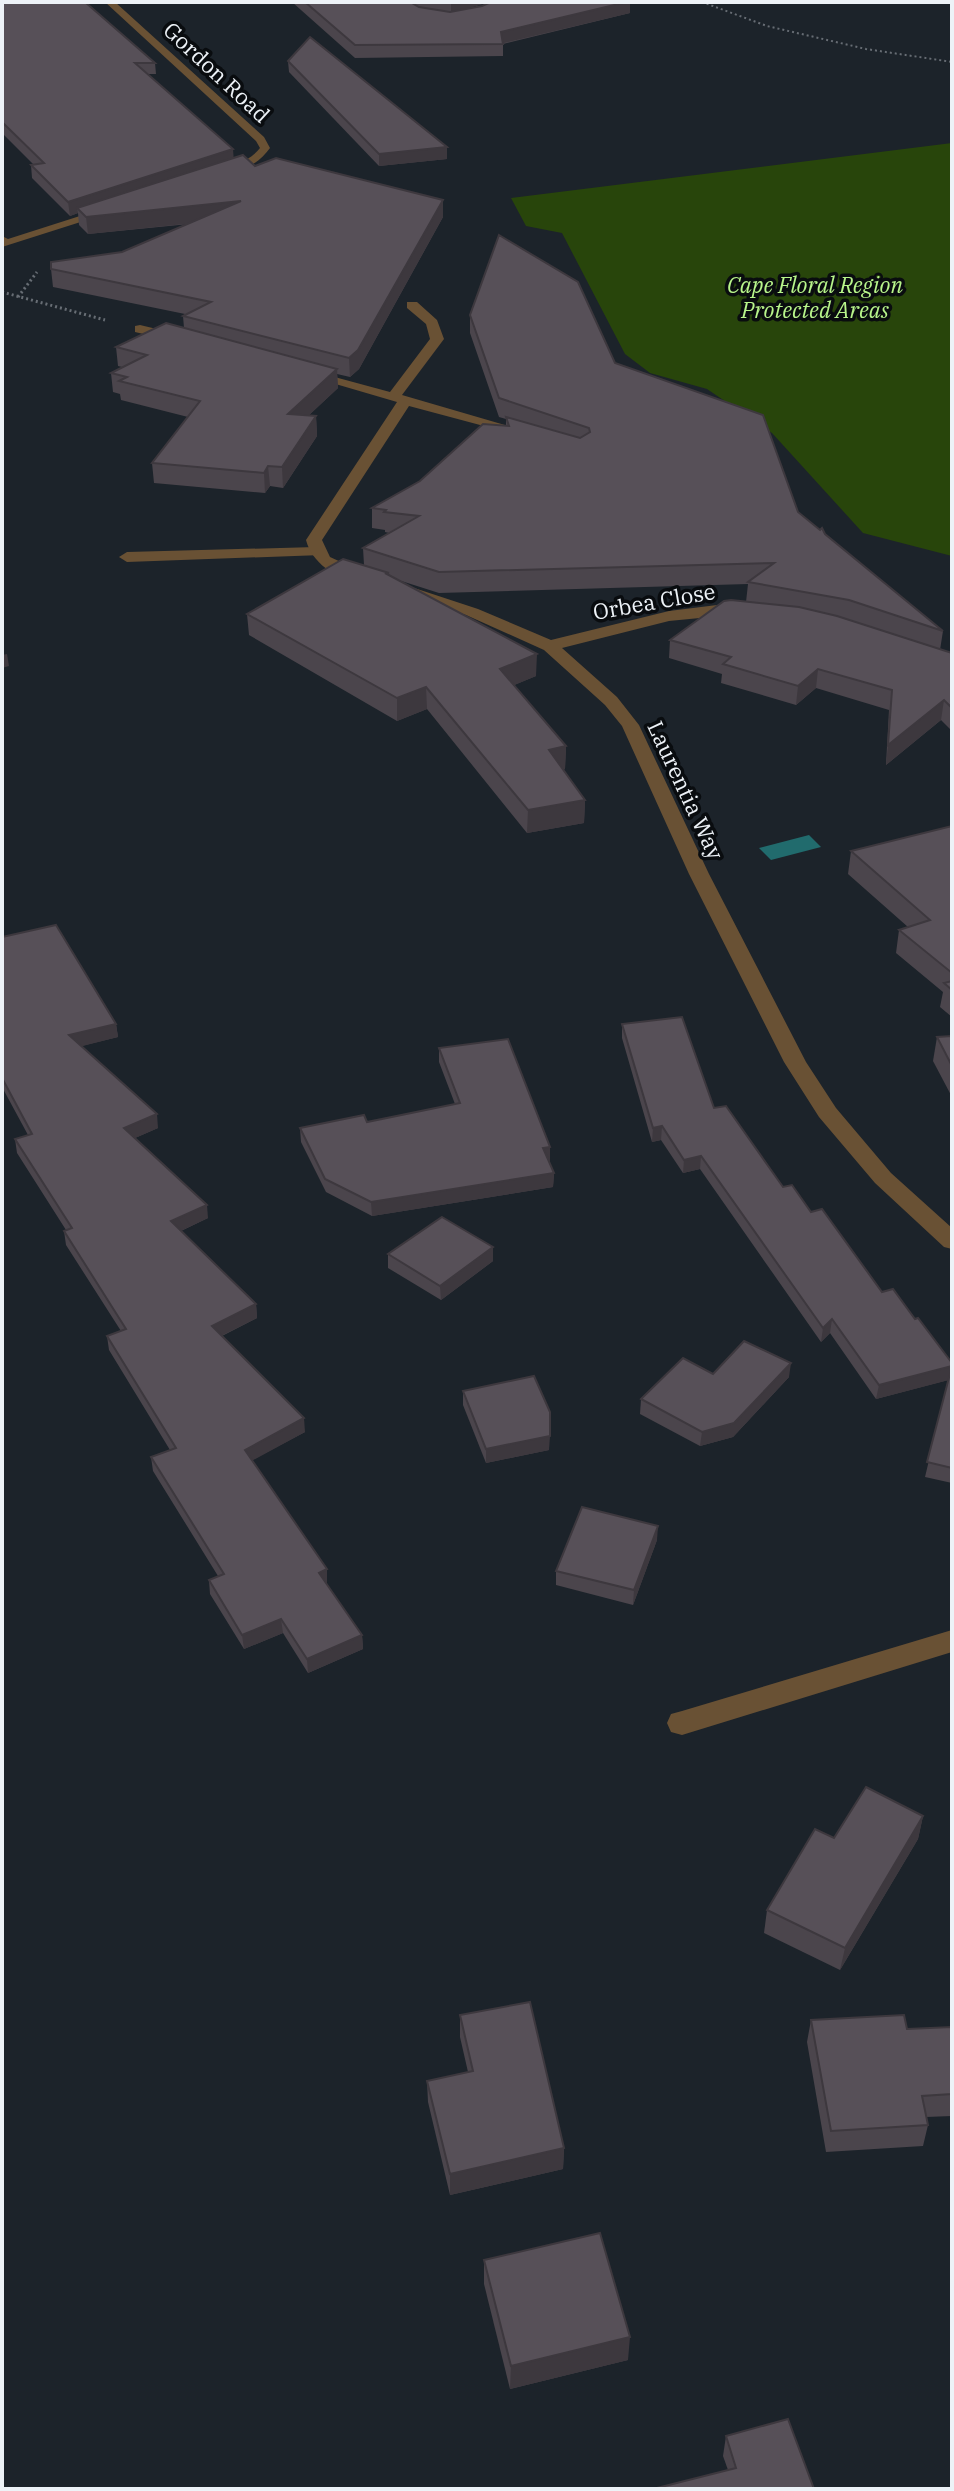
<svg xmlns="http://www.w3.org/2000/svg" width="954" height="2491" viewBox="0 0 954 2491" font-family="'IBM Plex Serif',serif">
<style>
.green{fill:#28450b}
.water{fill:#216b6d}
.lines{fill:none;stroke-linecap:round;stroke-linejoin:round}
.path-far1{stroke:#676d74;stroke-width:2;stroke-dasharray:2 3;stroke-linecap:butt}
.path{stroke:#676d74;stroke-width:3;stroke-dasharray:2 3;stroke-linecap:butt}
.service{fill:#695134;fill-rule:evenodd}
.minor{fill:#695134;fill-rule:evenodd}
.wall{fill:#4b454c}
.shaded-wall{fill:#3d383e}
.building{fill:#575058;stroke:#3d383e;stroke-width:2}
.labels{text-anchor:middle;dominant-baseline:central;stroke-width:7;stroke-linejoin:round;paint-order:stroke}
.far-street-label{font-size:22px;fill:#edf2f7;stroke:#090c0f}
.far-park-label{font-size:22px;font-style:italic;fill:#b8f58b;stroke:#090c0f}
</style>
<rect width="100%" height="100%" fill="#1c232a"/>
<path class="green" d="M 952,143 L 952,556 L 863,533 L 772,433 L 707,389 L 650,373 L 625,354 L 562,233 L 526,226 L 511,198 Z"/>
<path class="water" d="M 809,835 L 821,847 L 771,860 L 759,848 Z"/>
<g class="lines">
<path class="path-far1" d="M 702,2 L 767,26 L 866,49 L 952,62"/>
<g class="path">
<path d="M 2,292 L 105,320"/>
<path d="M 18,297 L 37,272"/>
</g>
<g class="service">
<path d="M 316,547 L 322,549 L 322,555 L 127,562 L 119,557 L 127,552 Z"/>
<path d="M 952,1630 L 952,1652 L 682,1735 L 671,1732 L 667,1723 L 671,1714 L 682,1711 Z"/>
</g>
<g class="minor">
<path d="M 105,2 L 115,2 L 264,137 L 270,148 C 258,165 236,176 215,175 L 215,171 C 231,166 249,162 260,148 L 256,141 Z"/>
<path d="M 108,207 L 114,210 L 112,212 L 2,247 L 2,236 L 8,239 Z"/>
<path d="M 407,302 L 417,302 L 437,320 L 444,339 L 402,395 L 539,435 L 532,439 L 409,406 L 322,540 L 330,557 L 365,573 L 365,579 C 340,583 312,564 306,540 L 397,402 L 298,373 L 305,369 L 390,392 L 430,339 L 426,324 L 407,308 Z"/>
<path d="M 140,325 L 186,336 L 188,339 L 181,343 L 135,332 L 135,326 Z"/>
<path d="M 399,583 L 478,609 L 551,640 L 669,611 L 717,605 L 747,606 L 749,609 L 741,614 L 669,621 L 562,648 L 617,697 L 639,725 L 709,874 L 806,1062 L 836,1108 L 891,1173 L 952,1228 L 952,1249 L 944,1247 L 875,1183 L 819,1117 L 784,1062 L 689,874 L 622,726 L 605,705 L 544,650 L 466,615 L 393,591 L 391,588 Z"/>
</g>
</g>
<g class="wall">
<path d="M 2,2 L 155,63 L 156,74 L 148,74 L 233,149 L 233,158 L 255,166 L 443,200 L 443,217 L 359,369 L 350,377 L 337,374 L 338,388 L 309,415 L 316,416 L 317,436 L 283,488 L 270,486 L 265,493 L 154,483 L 152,463 L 188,417 L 121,400 L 120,394 L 113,392 L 111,373 L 122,367 L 118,366 L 116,347 L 184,328 L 183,316 L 185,314 L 53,287 L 51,269 L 122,252 L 189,224 L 88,234 L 79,225 L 78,213 L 70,216 L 32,178 L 31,165 L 34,165 L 2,133 Z"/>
<path d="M 292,2 L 490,2 L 464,9 L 630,13 L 503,44 L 503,56 L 355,58 Z"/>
<path d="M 288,61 L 447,159 L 379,166 L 289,72 Z"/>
<path d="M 470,315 L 615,363 L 943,631 L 940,650 L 952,653 L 952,731 L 941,720 L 886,765 L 889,710 L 816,688 L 796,705 L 721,683 L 722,674 L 669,658 L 670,640 L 746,602 L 748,584 L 439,593 L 395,579 L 536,676 L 514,685 L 566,746 L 565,769 L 563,770 L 585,800 L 584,823 L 527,833 L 427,709 L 397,721 L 249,635 L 247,614 L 364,565 L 363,548 L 389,533 L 385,532 L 385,530 L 372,528 L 372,508 L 420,481 L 506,426 L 506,419 L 499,417 L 470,333 Z"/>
<path d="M 952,826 L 952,1017 L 940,1007 L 943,992 L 896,953 L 899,930 L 908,927 L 848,874 L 851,851 Z"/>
<path d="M 2,937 L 116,1024 L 118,1037 L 81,1046 L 158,1128 L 135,1138 L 208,1218 L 181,1231 L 256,1304 L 257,1318 L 222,1336 L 305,1432 L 252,1460 L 327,1569 L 326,1584 L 362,1635 L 363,1649 L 308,1673 L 283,1633 L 244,1649 L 210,1594 L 209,1580 L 218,1576 L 153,1471 L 151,1457 L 170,1450 L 109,1350 L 107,1336 L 121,1331 L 66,1245 L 64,1231 L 66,1230 L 17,1153 L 15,1139 L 28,1135 L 2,1087 Z"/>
<path d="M 622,1024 L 714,1108 L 783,1187 L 811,1212 L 882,1292 L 915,1319 L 952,1363 L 952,1483 L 925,1477 L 948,1380 L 876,1399 L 830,1333 L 821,1342 L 700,1169 L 683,1173 L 661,1140 L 652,1142 L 622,1038 Z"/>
<path d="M 952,1036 L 952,1097 L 933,1061 L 937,1037 Z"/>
<path d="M 439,1048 L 550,1161 L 548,1161 L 554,1173 L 553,1187 L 372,1216 L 326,1192 L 301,1142 L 300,1128 L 367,1122 L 455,1104 L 439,1062 Z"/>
<path d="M 388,1254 L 493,1261 L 441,1300 L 388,1268 Z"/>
<path d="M 713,1374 L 789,1377 L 733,1437 L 700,1446 L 640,1414 L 641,1399 Z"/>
<path d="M 463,1391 L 549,1450 L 486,1463 L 463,1405 Z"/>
<path d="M 657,1540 L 633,1605 L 556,1585 L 556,1571 Z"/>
<path d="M 923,1816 L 918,1839 L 840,1970 L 764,1933 L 767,1910 L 834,1838 Z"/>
<path d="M 460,2015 L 564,2148 L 563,2169 L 450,2195 L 428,2102 L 427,2081 L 468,2072 L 460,2037 Z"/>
<path d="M 811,2020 L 907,2029 L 952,2027 L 952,2116 L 926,2117 L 928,2125 L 923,2146 L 826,2152 L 807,2042 Z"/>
<path d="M 484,2260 L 628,2360 L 510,2389 L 484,2284 Z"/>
<path d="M 726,2436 L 814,2489 L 728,2470 L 723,2456 Z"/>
</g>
<g class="shaded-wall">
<path d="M 451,2 L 490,2 L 451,13 Z"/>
<path d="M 627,2 L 630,2 L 630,13 L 500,44 L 501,32 Z"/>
<path d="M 447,147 L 447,159 L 379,166 L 379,154 Z"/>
<path d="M 233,149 L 234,162 L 77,208 L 78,213 L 70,216 L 68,202 Z"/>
<path d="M 443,200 L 443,217 L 359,369 L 350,377 L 349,358 Z"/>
<path d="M 241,201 L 242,218 L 88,234 L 86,217 Z"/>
<path d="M 337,369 L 338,388 L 289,434 L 288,414 Z"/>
<path d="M 316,416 L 317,436 L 283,488 L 282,467 Z"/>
<path d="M 268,466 L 270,486 L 265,493 L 264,473 Z"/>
<path d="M 7,654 L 9,666 L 2,668 L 2,655 Z"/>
<path d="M 537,654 L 536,676 L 500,691 L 500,669 Z"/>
<path d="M 818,669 L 816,688 L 796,705 L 798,686 Z"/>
<path d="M 426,687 L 427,709 L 397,721 L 397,698 Z"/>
<path d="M 944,700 L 941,720 L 886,765 L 888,745 Z"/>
<path d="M 566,746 L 565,769 L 548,773 L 549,750 Z"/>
<path d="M 585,800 L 584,823 L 527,833 L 528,810 Z"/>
<path d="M 116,1024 L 118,1037 L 71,1049 L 69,1035 Z"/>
<path d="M 157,1114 L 158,1128 L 126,1142 L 124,1128 Z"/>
<path d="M 662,1126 L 661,1140 L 652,1142 L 653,1128 Z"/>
<path d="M 550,1147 L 550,1161 L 543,1162 L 543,1148 Z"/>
<path d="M 701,1156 L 700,1169 L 683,1173 L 684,1160 Z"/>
<path d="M 554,1173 L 553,1187 L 372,1216 L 371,1202 Z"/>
<path d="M 207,1205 L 208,1218 L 172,1235 L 171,1221 Z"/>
<path d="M 493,1247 L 493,1261 L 441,1300 L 440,1286 Z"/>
<path d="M 256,1304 L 257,1318 L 213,1340 L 212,1326 Z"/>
<path d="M 832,1319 L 830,1333 L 821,1342 L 823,1328 Z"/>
<path d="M 791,1363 L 789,1377 L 733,1437 L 700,1446 L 702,1432 Z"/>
<path d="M 952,1366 L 949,1380 L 876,1399 L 879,1385 Z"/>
<path d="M 304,1418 L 305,1432 L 246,1464 L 245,1450 Z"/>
<path d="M 550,1436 L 549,1450 L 486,1463 L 486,1449 Z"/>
<path d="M 658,1526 L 657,1540 L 633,1605 L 634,1590 Z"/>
<path d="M 327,1569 L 327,1583 L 320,1587 L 319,1573 Z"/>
<path d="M 281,1619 L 283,1633 L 244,1649 L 242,1635 Z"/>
<path d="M 362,1635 L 363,1649 L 308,1673 L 307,1659 Z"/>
<path d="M 923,1816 L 918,1839 L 840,1970 L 845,1948 Z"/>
<path d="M 564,2148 L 563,2169 L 450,2195 L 450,2174 Z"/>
<path d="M 630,2337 L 628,2360 L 510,2389 L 511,2366 Z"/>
</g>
<g class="building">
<path d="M 2,2 L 85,2 L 155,63 L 135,63 L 233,149 L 68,202 L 31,165 L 44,163 L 2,122 Z"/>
<path d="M 305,2 L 410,2 L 419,7 L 450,12 L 482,6 L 491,2 L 627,2 L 501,32 L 503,44 L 355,45 Z"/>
<path d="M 310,37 L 447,147 L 379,154 L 288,61 Z"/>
<path d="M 243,155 L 255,166 L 276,158 L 443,200 L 358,350 L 349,358 L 183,316 L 211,302 L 51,269 L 51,262 L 122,252 L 241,201 L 86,217 L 77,208 Z"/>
<path d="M 499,235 L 578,282 L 615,363 L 763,415 L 798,512 L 820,530 L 822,528 L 825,534 L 943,631 L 849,600 L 748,582 L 774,563 L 439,572 L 363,548 L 419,516 L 384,512 L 386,510 L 372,508 L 420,481 L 483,424 L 509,426 L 506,417 L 580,438 L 590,432 L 589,428 L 499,398 L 470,315 Z"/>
<path d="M 166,323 L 337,369 L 288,414 L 316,416 L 282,467 L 268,466 L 264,473 L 152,463 L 200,401 L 119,381 L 127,377 L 111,373 L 147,355 L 116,347 Z"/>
<path d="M 343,559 L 389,573 L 385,573 L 537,654 L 500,669 L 566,746 L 549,750 L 585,800 L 528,810 L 426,687 L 397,698 L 247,614 Z"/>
<path d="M 731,600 L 799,607 L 837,616 L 952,653 L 952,708 L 944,700 L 888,745 L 892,690 L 818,669 L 798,686 L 723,664 L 731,657 L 670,640 L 724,601 Z"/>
<path d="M 952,826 L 952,973 L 899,930 L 930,920 L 851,851 Z"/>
<path d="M 56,925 L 116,1024 L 69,1035 L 157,1114 L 124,1128 L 207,1205 L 171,1221 L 256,1304 L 212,1326 L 304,1418 L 245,1450 L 327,1569 L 319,1573 L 362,1635 L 307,1659 L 281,1619 L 242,1635 L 209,1580 L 224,1574 L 151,1457 L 176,1448 L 107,1336 L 126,1329 L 64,1231 L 72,1228 L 15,1139 L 32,1134 L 2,1078 L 2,937 Z"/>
<path d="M 952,981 L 952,990 L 944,983 Z"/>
<path d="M 682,1017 L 714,1108 L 726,1106 L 783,1187 L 792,1185 L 811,1212 L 822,1209 L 882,1292 L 893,1289 L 915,1319 L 918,1318 L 952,1363 L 952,1366 L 879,1385 L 832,1319 L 823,1328 L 701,1156 L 684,1160 L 662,1126 L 653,1128 L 622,1024 Z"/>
<path d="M 952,1036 L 952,1066 L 937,1037 Z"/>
<path d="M 508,1039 L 550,1147 L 543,1148 L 554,1173 L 371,1202 L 325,1179 L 300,1128 L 364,1115 L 367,1122 L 460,1103 L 439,1048 Z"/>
<path d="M 442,1217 L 493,1247 L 440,1286 L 388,1254 Z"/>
<path d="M 744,1341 L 791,1363 L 734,1423 L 702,1432 L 641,1399 L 683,1358 L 713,1374 Z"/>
<path d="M 952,1366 L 952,1468 L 927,1462 Z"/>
<path d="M 534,1376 L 550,1412 L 550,1436 L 486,1449 L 463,1391 Z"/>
<path d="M 582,1507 L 658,1526 L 634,1590 L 556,1571 Z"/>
<path d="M 866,1787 L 923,1816 L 845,1948 L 767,1910 L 815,1829 L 834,1838 Z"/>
<path d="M 530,2002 L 564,2148 L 450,2174 L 427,2081 L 473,2071 L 460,2015 Z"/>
<path d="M 904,2015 L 907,2029 L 952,2027 L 952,2094 L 922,2096 L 928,2125 L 831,2131 L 811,2020 Z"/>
<path d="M 600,2233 L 630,2337 L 511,2366 L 484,2260 Z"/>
<path d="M 788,2419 L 814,2489 L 653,2489 L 736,2468 L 726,2436 Z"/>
</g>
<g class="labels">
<g class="far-street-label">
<text transform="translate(217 72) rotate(43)">Gordon Road</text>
<text transform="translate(654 601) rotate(-10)">Orbea Close</text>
<text transform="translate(686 790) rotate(65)">Laurentia Way</text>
</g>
<g class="far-park-label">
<text x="815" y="284">Cape Floral Region<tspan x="815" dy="25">Protected Areas</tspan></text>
</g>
</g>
<rect width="954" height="2491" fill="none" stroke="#edf2f7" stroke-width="8"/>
</svg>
